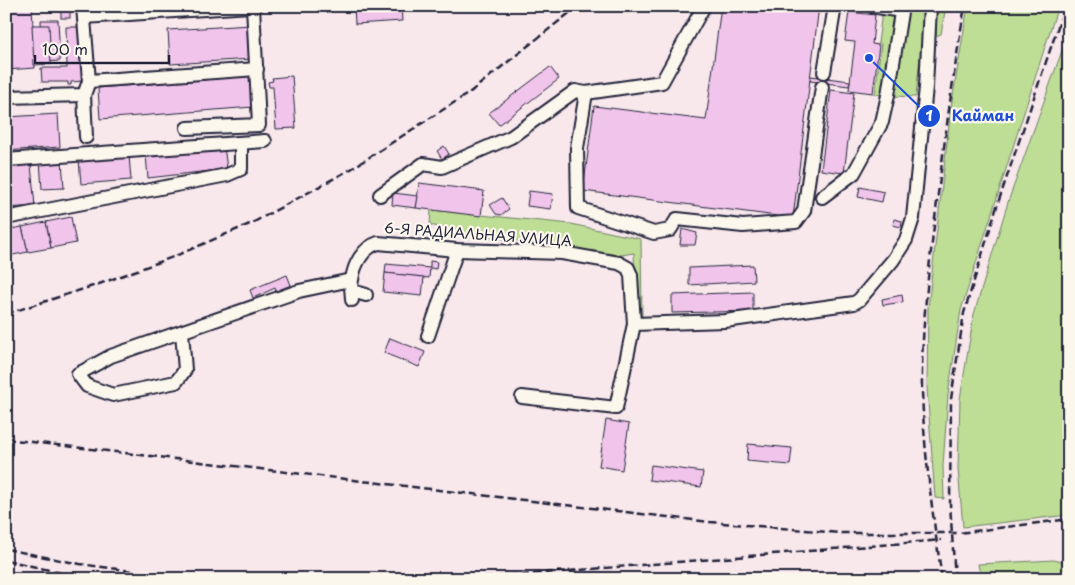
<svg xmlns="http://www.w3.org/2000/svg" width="1075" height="585" viewBox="0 0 1075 585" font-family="'Playpen Sans',sans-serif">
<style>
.green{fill:#bedd95;stroke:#708068}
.building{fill:#f1c5eb;stroke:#22223b}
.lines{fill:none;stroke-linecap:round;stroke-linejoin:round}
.minor-casing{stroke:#22223b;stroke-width:16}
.minor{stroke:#fbf7ec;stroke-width:12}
.rail{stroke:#22223b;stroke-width:2.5;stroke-dasharray:8 4;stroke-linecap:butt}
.labels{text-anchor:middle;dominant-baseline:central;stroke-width:4.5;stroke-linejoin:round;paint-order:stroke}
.street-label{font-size:14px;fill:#22223b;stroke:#fbf7ec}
.leader{fill:none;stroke:#1d4ed8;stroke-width:2}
.callout-dot{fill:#1d4ed8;stroke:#fbf7ec;stroke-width:2}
.mark-label{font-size:15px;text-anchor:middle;font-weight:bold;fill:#fff}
.callout-label{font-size:15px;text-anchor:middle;font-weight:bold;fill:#1d4ed8;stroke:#fbf7ec;stroke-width:4.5;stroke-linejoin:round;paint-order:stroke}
</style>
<rect width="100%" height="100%" fill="#f8e8ec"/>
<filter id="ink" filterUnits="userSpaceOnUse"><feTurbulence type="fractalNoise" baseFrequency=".02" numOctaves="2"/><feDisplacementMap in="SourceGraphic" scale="10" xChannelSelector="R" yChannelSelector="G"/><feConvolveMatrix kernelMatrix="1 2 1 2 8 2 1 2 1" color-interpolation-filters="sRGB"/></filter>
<g filter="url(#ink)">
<g class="green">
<path d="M 906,6 L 925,6 L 916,97 L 893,96 Z"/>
<path d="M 937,6 L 946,6 L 941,34 L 936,36 Z"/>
<path d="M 968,6 L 1058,6 L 961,310 L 948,395 L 943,466 L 944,499 L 935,498 L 927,388 L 928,308 L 951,107 Z"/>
<path d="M 882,12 L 893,16 L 894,18 L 884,95 L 875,94 L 881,44 L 878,43 Z"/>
<path d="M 1069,31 L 1069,515 L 963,527 L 958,469 L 960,399 L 974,314 L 1008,202 Z"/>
<path d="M 431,210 L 571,224 L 641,239 L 642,318 L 636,307 L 634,253 L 609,257 L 566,248 L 464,233 L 430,225 Z"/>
<path d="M 1054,560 L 1069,564 L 1069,579 L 981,579 L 978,564 Z"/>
</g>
<g class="building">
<path d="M 6,6 L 32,6 L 35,68 L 6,70 Z"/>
<rect x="61" y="6" width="9" height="12"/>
<path d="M 354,6 L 401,6 L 402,21 L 355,24 Z"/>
<path d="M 721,6 L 819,6 L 793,218 L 583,191 L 594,106 L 706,120 Z"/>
<path d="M 849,12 L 875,15 L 872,44 L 879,45 L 873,93 L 849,90 L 855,42 L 845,41 Z"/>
<path d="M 41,20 L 58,20 L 60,61 L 43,62 Z"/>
<path d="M 32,25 L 49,25 L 51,64 L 34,65 Z"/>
<path d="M 251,25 L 253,59 L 170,64 L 168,30 Z"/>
<path d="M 66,27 L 80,27 L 82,81 L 71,82 L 71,85 L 68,85 L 68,82 L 42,82 L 41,68 L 67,68 Z"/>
<path d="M 550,67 L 559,79 L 499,125 L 489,113 Z"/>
<path d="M 251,76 L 253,107 L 100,119 L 98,88 L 175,82 L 174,79 L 178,79 L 178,82 Z"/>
<path d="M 292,76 L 296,128 L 276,129 L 273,87 L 269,87 L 268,82 L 273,81 L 272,78 Z"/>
<path d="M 811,76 L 850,81 L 849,86 L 810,81 Z"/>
<path d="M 831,90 L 854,93 L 844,173 L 821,170 Z"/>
<path d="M 58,114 L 60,147 L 6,151 L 6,117 Z"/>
<path d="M 224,146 L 227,169 L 148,178 L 146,155 Z"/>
<path d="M 444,146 L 449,154 L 442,159 L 437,151 Z"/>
<path d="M 129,155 L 131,180 L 81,184 L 79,159 Z"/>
<path d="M 62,160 L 64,188 L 42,189 L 40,161 Z"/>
<path d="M 31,165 L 35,206 L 7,208 L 6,166 Z"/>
<path d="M 419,183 L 484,191 L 481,216 L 416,208 Z"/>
<path d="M 860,187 L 884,192 L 882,202 L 858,197 Z"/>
<path d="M 529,191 L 553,194 L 551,209 L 527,206 Z"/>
<path d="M 393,193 L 418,196 L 416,208 L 392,205 Z"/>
<path d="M 502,198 L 509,209 L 501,215 L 496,214 L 490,205 Z"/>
<path d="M 71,217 L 76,243 L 51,248 L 46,222 Z"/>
<path d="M 894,219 L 902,221 L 901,227 L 893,225 Z"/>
<path d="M 46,222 L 51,248 L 28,252 L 22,227 Z"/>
<path d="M 22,227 L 28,252 L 8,256 L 6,230 Z"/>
<path d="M 682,229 L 697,233 L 695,245 L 680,245 Z"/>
<path d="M 430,261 L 437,262 L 436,269 L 430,268 Z"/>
<path d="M 386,264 L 430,268 L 429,278 L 385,273 Z"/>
<path d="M 753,265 L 754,281 L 689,285 L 689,268 Z"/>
<path d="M 385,273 L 424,277 L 422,296 L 383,292 Z"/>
<path d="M 287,275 L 291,285 L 276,291 L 275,288 L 253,298 L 250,290 Z"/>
<path d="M 753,292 L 753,311 L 672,313 L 672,295 Z"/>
<path d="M 902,295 L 903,302 L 883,305 L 882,299 Z"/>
<path d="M 390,338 L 425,352 L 419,367 L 384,353 Z"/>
<path d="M 606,420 L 629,424 L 622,470 L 599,466 Z"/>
<path d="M 748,444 L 792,448 L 790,465 L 747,461 Z"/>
<path d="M 651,465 L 703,472 L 701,487 L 649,480 Z"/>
</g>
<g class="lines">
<g class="minor-casing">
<g id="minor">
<path d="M 704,6 L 662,82 L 586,93 L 577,148 L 578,208 L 654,233 L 670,230 L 677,219 L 743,226 L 796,222 L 804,211 L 822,87"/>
<path d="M 872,6 L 901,11"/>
<path d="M 84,17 L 250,6"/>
<path d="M 824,72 L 835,6"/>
<path d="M 89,81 L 257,69"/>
<path d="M 84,95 L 86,137"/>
<path d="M 6,97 L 84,95 L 89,81 L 83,6"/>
<path d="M 187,128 L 259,125 L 253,6"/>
<path d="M 6,160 L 265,141"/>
<path d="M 380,195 L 423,164 L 442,167 L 511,137 L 575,91 L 586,93"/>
<path d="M 822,197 L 854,173 L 882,122 L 888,95 L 902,6"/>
<path d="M 6,218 L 227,175 L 241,169 L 241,143"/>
<path d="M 352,291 L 366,295"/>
<path d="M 352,300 C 352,294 350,286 352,280 C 354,264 363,248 378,243 L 457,250 L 562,253 L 619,263 L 628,268 L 631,275 L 634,324 L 725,321 L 854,303 L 859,300 L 893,260 L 906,240 L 913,218 L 926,87 L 930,6"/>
<path d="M 182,332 L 185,370 L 176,382 L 113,395 L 87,386 L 78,374 L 111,356 L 299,291 L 351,280"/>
<path d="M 428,336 L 457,250"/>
<path d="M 522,397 L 616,408 L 634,324"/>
</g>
</g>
<use href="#minor" class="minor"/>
<g class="rail">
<path d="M 6,314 L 99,284 L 173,257 L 252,223 L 302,196 L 351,169 L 469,93 L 578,6"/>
<path d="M 6,439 L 710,522 L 841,533 L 959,533 L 1069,519"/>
<path d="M 6,549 L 80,564 L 192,579"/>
<path d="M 6,560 L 87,579"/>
<path d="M 473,579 L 941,540"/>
<path d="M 942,579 C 933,516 924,454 922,390 C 921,325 930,259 938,194 C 946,131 954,68 965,6"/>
<path d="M 955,579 L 950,504 L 951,399 L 964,313 L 998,203 L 1065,6"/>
</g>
</g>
</g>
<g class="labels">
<g class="street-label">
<text transform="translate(478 234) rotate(4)">6-Я РАДИАЛЬНАЯ УЛИЦА</text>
</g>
</g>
<path class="leader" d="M869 58L929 116"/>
<g class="callout-dot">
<circle cx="869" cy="58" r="5"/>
<circle cx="929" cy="116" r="12"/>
</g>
<g class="mark-label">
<text x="929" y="121">1</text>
</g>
<g class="callout-label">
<text x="983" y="121">Кайман</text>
</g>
<rect width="1075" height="585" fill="none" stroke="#fbf7ec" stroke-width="25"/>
<rect x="12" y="12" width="1050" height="560" fill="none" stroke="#22223b" stroke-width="2" filter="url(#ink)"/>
<path d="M35 55v8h134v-8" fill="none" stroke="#22223b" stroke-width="2.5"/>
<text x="42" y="55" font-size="15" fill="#22223b" stroke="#fbf7ec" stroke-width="4" paint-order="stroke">100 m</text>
</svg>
